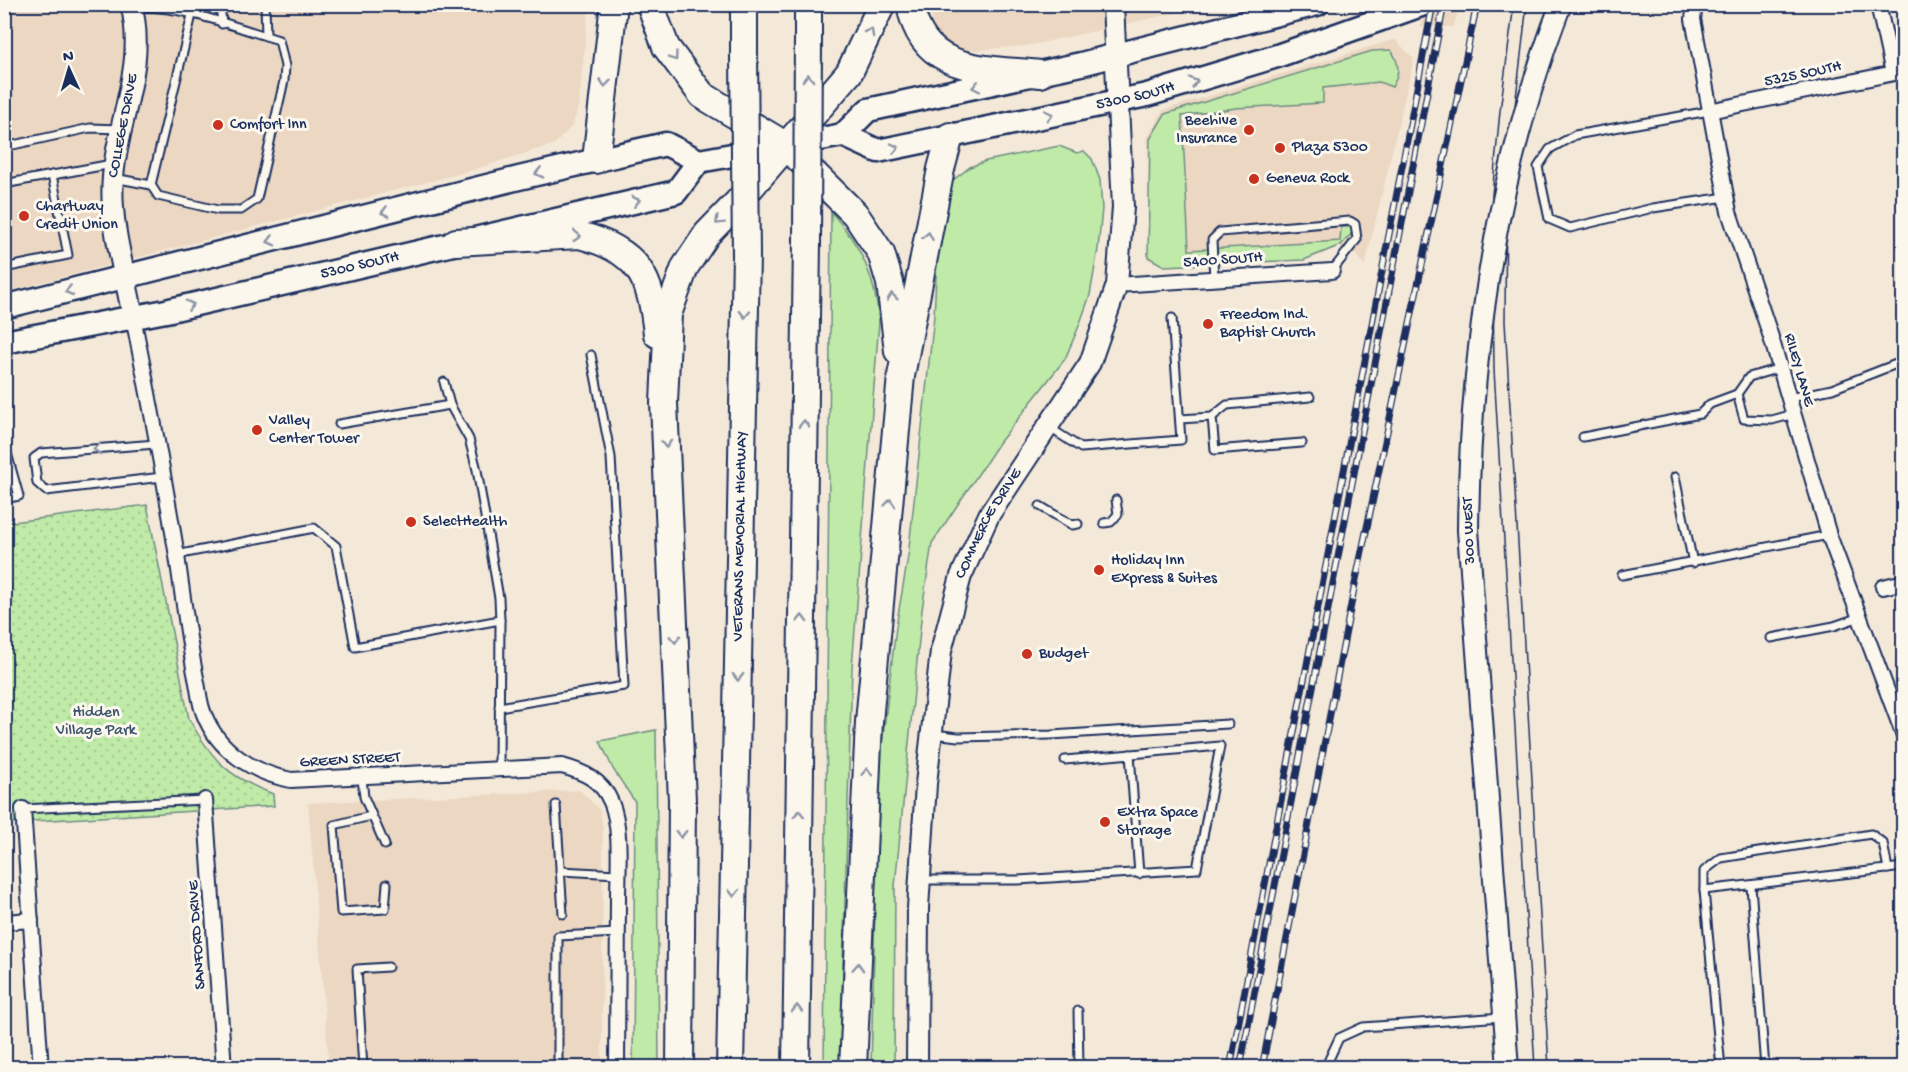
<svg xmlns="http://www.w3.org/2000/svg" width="1908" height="1072" viewBox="0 0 1908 1072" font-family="'Gochi Hand',sans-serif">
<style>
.built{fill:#ecd8c2}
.grass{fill:#bfeaa7;stroke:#6d8c82;stroke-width:1.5}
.park{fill:url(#park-dots);stroke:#6d8c82;stroke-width:1.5}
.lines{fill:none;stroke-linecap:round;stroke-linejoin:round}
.lane-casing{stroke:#1b2f5e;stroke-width:11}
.street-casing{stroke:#1b2f5e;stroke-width:18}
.secondary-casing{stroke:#1b2f5e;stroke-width:24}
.primary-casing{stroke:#1b2f5e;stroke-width:27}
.highway-casing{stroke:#1b2f5e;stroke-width:30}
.lane{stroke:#fbf7ec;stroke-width:7}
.street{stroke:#fbf7ec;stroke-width:14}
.secondary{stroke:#fbf7ec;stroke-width:20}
.primary{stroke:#fbf7ec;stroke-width:22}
.highway{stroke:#fbf7ec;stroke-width:26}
.tram{stroke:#1b2f5e;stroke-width:1.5}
.rail-casing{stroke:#1b2f5e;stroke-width:7}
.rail{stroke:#fbf7ec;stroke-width:4.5;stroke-dasharray:14;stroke-linecap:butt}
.secondary-bridge-casing{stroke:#1b2f5e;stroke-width:24;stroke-linecap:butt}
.highway-bridge-casing{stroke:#1b2f5e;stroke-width:30;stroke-linecap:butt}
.secondary-bridge{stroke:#fbf7ec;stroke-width:20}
.highway-bridge{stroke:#fbf7ec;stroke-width:26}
.oneway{stroke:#8b93a5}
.poi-dot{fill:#c8321e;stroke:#fbf7ec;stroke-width:2}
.labels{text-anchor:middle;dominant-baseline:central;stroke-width:6;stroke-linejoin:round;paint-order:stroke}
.street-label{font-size:16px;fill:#1b2f5e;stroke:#fbf7ec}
.poi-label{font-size:16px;fill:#1b2f5e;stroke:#fbf7ec;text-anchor:start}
.park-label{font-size:16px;fill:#3c546d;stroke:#fbf7ec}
</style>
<defs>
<pattern id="park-dots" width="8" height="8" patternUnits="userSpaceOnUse" patternTransform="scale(1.5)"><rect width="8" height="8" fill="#bfeaa7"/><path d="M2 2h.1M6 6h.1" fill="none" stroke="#a4c992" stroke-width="1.8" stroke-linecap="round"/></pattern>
</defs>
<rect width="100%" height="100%" fill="#f4e9d9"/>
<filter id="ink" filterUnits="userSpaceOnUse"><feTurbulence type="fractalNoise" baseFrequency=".0167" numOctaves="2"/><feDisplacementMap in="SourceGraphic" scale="12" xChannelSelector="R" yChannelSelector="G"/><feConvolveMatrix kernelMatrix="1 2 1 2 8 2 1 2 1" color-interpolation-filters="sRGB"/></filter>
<g filter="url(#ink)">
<g class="built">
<path d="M 5,5 L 589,5 L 579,104 L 573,125 L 555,144 L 466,172 L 5,292 Z"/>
<path d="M 931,5 L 1212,5 L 1027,46 L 949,52 L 933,42 Z"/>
<path d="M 1425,5 L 1459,5 L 1454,27 L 1420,27 Z"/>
<path d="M 1395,39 L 1414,59 L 1365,266 L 1352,251 L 1336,245 L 1304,260 L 1164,266 L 1149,197 L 1147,138 L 1163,110 Z"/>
<path d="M 580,790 L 599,809 L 603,826 L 602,1067 L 329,1067 L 308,803 Z"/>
</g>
<g class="grass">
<path d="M 1391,50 C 1400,63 1400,74 1392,87 L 1379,82 L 1323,88 L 1323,103 L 1236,108 L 1182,116 L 1189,250 L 1340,241 L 1341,227 L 1354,227 L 1354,231 L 1341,245 L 1304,260 L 1164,266 L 1148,257 L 1150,139 L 1165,114 L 1372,51 Z"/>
<path d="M 1059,146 L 1077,153 L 1084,151 L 1092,159 L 1100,180 L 1102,209 L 1098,249 L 1090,295 L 1079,326 L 1065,359 L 999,443 L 932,543 L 922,610 L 895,886 L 894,1067 L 871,1068 L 878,788 L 882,745 L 896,627 L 908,557 L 934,316 L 939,218 L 949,180 L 952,181 L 970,167 L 986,161 Z"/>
<path d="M 831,212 C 861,245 876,278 879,322 L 852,668 L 840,1068 L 824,1067 Z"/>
<path d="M 656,730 L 659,1067 L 633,1067 L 635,802 L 613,769 L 600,741 Z"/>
</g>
<path class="park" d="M 147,505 L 189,719 C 213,761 228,777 273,794 L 274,806 L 5,823 L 5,523 Z"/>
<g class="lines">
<g class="lane-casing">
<g id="lane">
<path d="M 220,4 L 222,24"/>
<path d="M 265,4 L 266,36"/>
<path d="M 4,5 L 5,4"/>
<path d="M 1709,111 L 1575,135 L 1550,149 L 1538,167 L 1549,219 L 1570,228 L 1653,208 L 1726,197"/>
<path d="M 4,147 L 90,128 L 120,129"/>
<path d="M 114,178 L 151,185 L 158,196 L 218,210 L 241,210 L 257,199 L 284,81 L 285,66 L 279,40 C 233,27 182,4 134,8"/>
<path d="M 4,184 L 112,164"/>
<path d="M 151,185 L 192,15"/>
<path d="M 4,268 L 68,255 L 52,175"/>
<path d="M 1214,278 L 1212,240 L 1220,232 L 1350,221 L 1355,224 L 1357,239 L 1332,271"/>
<path d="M 1780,368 L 1749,377 L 1737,394 L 1744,419 L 1772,420 L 1794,414"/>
<path d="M 444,382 L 450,405"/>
<path d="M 1789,398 L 1832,389 L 1904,361"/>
<path d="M 1212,417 L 1215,450 L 1302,443"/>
<path d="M 1180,419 L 1212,417 L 1227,405 L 1310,397"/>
<path d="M 339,424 L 450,405 L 469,439 L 477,470 L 499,598 L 500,620"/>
<path d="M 1050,428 L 1081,448 L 1181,440 L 1172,318"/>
<path d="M 1583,437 L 1700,414 L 1710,404 L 1737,394"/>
<path d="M 156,444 L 41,453 L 34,458 L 37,483 L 46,491 L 162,477"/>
<path d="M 4,452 L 7,453 L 19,496 L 4,499"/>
<path d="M 1675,477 L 1693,563"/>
<path d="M 1040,506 L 1072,525 L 1078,524"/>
<path d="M 1104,523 L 1111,522 L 1118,514 L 1116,500"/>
<path d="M 176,555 L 314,528 L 336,546 L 355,647 L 500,620 L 499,768"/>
<path d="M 1622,575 L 1829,535"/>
<path d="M 1771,638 L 1834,626 L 1860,617"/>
<path d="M 499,707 L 624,686 L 611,457 L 591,355"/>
<path d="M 934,734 L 958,737 L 1051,735 L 1228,724"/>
<path d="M 1130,754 L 1139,874"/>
<path d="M 362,778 L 364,797 L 385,845"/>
<path d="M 556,805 L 563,914"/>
<path d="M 23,809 L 205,800"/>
<path d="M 371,816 L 334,825 L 341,912 L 385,909 L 387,884"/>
<path d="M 560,871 L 618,874"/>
<path d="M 922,880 L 1018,880 L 1197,869 L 1220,746 L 1065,760"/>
<path d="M 1751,886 L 1765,1068"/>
<path d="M 1704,890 L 1704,871 L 1721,858 L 1871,834 L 1883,843 L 1888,869"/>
<path d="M 1078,1011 L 1079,1068"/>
<path d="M 363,1068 L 357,969 L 388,967"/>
<path d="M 558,1068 L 558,936 L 618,933"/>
<path d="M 1325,1068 L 1339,1038 L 1363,1027 L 1502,1017"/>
<path d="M 1721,1068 L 1704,890 L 1904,867"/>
</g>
</g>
<g class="street-casing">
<g id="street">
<path d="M 1695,4 L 1693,19 L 1729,212 L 1770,334 L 1829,535 L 1904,736"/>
<path d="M 1878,4 L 1893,73"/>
<path d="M 1709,111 L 1904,71"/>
<path d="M 1117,285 L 1332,271"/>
<path d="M 133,317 C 149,396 164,477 177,556 C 183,597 188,638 196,678 C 199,690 199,703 204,714 C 218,751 254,773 291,780 L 562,766 C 584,772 602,780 611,802 C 622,827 618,871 618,898 C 618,954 617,1011 617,1068"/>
<path d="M 1883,587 L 1904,582"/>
<path d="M 205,800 L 224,1068"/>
<path d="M 23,809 L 41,1068"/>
<path d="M 4,922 L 31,920"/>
</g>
</g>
<g class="secondary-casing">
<g id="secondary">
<path d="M 131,4 C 147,64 118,118 113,177 C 109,223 125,272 133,317"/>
<path d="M 1468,530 L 1508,1068"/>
<path id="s1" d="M 917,1068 L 918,908 L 926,784 L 941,651 L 961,576 L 989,515 L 1090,363 L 1117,285 L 1123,207 L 1113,4"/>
</g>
</g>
<g class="primary-casing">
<g id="primary">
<path d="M 843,135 L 868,110 L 1081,64 L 1317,4"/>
<path id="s2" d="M 4,307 L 519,178 L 666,144 L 699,161 L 843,135 L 878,151 L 1147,95 L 1277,56 L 1424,4"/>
<path id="s3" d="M 4,342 L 166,311 L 676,192 L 699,161"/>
</g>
</g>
<g class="highway-casing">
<g id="highway">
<path d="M 650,4 L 666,47 L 702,95 L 785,145 L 855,214 L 881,253 L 890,283 L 898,351"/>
<path d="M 744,4 L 744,55"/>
<path d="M 808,4 L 808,37"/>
<path d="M 910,4 C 922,74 983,68 1040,74"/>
<path d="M 596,160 L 614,4"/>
<path d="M 456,242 L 579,235 C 639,250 651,277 657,334"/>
<path d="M 680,1068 L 682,800 L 664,403 L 668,314 L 685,267 L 707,234 L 737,203 L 849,73 L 882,4"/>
<path id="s4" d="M 730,1068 L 746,255"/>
<path d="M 796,1068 L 807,242"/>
<path d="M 853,1068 L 869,722 L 901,376 L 941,169 L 950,136"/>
</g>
</g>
<use href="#lane" class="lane"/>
<use href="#street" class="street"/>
<use href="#secondary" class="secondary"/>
<use href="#primary" class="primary"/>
<use href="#highway" class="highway"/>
<g class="tram">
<path d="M 1514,4 L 1500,111 L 1492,195 L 1494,370 L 1535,1068"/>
<path d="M 1527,4 L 1506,183 L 1505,322 L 1549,1068"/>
</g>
<g class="rail-casing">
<g id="rail">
<path d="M 1230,1068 L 1433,4"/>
<path d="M 1240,1068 L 1444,4"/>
<path d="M 1262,1068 L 1354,589 L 1477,4"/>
</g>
</g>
<use href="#rail" class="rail"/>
<g class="secondary-bridge-casing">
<path id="secondary-bridge" d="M 1468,530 C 1470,351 1496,172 1561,4"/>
</g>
<g class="highway-bridge-casing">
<g id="highway-bridge">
<path d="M 744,55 L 746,255"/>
<path d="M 807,242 L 808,37"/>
</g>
</g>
<use href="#secondary-bridge" class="secondary-bridge"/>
<use href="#highway-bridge" class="highway-bridge"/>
</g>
<defs><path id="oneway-chevron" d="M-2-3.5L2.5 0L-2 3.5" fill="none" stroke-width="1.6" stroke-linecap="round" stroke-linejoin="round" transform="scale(1.5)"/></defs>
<g class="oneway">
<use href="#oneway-chevron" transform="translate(870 32) rotate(-62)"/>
<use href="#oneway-chevron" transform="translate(674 57) rotate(54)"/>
<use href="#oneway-chevron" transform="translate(808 78) rotate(-90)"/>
<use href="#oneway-chevron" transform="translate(1194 82) rotate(-15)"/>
<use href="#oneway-chevron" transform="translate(605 83) rotate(97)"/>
<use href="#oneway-chevron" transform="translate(976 87) rotate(168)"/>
<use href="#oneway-chevron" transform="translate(1049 115) rotate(-12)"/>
<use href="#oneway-chevron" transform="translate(895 148) rotate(-12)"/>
<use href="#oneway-chevron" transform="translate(539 173) rotate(167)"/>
<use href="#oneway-chevron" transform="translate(636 201) rotate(-13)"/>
<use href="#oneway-chevron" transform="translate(385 212) rotate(166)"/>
<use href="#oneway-chevron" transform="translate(719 221) rotate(135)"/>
<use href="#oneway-chevron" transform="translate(577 236) rotate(3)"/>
<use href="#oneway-chevron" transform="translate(928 236) rotate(-79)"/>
<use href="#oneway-chevron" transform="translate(271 241) rotate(166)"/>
<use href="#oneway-chevron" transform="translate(69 291) rotate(167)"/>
<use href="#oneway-chevron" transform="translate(892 297) rotate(-97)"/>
<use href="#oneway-chevron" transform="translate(190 305) rotate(-14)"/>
<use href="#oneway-chevron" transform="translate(745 314) rotate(91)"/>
<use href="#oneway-chevron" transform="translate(804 424) rotate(-89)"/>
<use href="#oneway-chevron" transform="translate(666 444) rotate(87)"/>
<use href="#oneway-chevron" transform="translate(97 449) rotate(176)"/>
<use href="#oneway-chevron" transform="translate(890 503) rotate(-85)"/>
<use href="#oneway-chevron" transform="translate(802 619) rotate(-89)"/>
<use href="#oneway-chevron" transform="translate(675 639) rotate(87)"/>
<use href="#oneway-chevron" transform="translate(738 677) rotate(91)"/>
<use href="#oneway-chevron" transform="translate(867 772) rotate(-87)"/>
<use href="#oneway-chevron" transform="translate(799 814) rotate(-89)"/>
<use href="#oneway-chevron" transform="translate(681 834) rotate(90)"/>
<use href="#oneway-chevron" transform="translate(734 893) rotate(91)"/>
<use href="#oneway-chevron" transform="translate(858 967) rotate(-87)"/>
<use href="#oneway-chevron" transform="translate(797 1009) rotate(-89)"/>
</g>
</g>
<g class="poi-dot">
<circle cx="218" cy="125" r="6"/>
<circle cx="1249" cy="130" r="6"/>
<circle cx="1280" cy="148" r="6"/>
<circle cx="1254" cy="179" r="6"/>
<circle cx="24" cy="216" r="6"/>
<circle cx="1208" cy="324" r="6"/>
<circle cx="257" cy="430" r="6"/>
<circle cx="411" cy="522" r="6"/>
<circle cx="1099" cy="570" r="6"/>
<circle cx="1027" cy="654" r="6"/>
<circle cx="1105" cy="822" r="6"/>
</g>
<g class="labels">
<g class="street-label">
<text transform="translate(1803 75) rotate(-12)">5325 SOUTH</text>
<text stroke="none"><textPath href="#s2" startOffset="1167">5300 SOUTH</textPath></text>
<text transform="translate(124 126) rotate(-79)">COLLEGE DRIVE</text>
<text transform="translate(1223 261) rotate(-4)">5400 SOUTH</text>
<text stroke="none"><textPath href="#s3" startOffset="364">5300 SOUTH</textPath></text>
<text transform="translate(1798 370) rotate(74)">RILEY LANE</text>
<text stroke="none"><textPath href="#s1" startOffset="555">COMMERCE DRIVE</textPath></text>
<text transform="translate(1470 531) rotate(-92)">300 WEST</text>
<text stroke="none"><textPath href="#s4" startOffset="532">VETERANS MEMORIAL HIGHWAY</textPath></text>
<text transform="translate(350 761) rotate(-3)">GREEN STREET</text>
<text transform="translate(198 935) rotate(-94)">SANFORD DRIVE</text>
</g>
<g class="poi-label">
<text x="1237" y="121" text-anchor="end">Beehive<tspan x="1237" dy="18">Insurance</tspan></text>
<text x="230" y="125">Comfort Inn</text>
<text x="1292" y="148">Plaza 5300</text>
<text x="1266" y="179">Geneva Rock</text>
<text x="36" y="207">Chartway<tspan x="36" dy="18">Credit Union</tspan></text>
<text x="1220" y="315">Freedom Ind.<tspan x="1220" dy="18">Baptist Church</tspan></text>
<text x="269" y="421">Valley<tspan x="269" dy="18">Center Tower</tspan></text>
<text x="423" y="522">SelectHealth</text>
<text x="1111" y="561">Holiday Inn<tspan x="1111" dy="18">Express &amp; Suites</tspan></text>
<text x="1039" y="654">Budget</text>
<text x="1117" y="813">Extra Space<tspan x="1117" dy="18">Storage</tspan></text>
</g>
<g class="park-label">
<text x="96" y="713">Hidden<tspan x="96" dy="18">Village Park</tspan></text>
</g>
</g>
<rect width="1908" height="1072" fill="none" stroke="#fbf7ec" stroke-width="24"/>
<rect x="12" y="12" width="1884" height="1048" fill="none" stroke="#1b2f5e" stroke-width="2" filter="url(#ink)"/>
<g transform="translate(69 69) rotate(356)" stroke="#fbf7ec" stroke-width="4.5" paint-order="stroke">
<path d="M0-4.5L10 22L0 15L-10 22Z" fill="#1b2f5e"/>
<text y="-9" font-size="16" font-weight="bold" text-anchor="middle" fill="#1b2f5e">N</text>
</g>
</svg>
